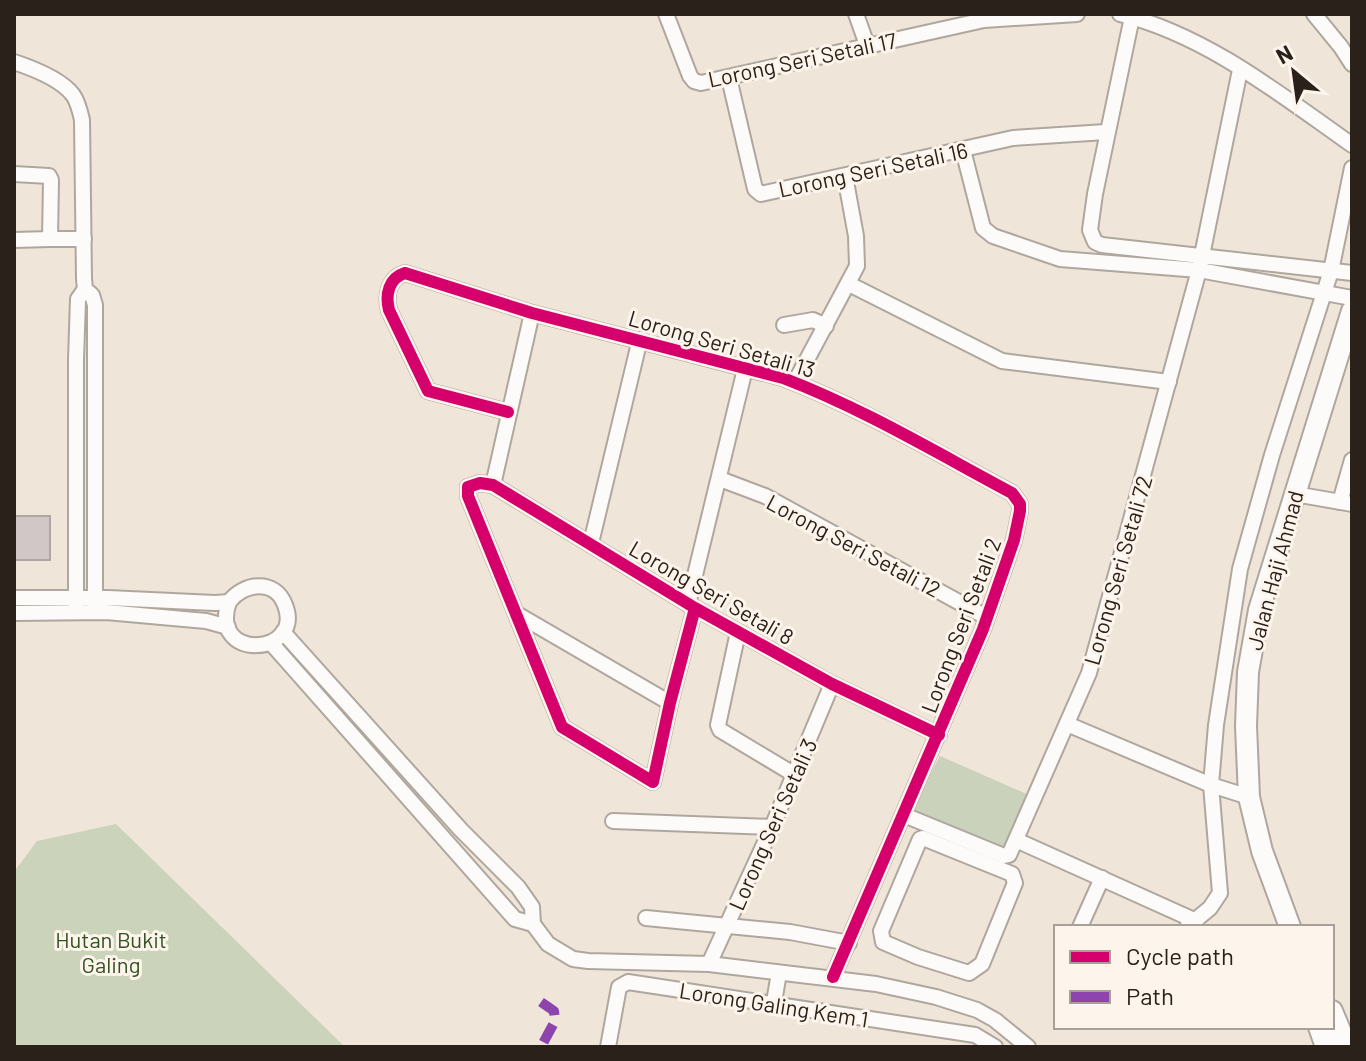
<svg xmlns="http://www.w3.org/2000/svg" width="1366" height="1061" viewBox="0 0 1366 1061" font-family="Barlow,sans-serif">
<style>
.green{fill:#cbd2bc}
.forest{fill:#cbd3bb}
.building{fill:#d2c7c7;stroke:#afa6a4;stroke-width:2}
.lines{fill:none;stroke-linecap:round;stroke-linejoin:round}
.street-casing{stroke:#afa79e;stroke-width:18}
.secondary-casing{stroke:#afa79e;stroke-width:24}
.street{stroke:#fdfbf9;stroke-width:14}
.secondary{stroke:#fdfbf9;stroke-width:20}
.quiet{stroke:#8e44ad;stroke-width:10;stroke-dasharray:20 10;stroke-linecap:butt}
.cycleway-casing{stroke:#fdf5ec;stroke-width:17}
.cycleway{stroke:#d6006c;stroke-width:12}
.labels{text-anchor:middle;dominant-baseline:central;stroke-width:6;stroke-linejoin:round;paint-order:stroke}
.street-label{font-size:22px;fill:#29211a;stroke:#fdf5ec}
.park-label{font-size:22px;fill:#335223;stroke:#fdf5ec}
</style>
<rect width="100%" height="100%" fill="#f0e5d9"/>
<path class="green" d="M 940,756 L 1029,795 L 1005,853 L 907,817 Z"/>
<path class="forest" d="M 116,824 L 345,1047 L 14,1047 L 14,872 L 37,841 Z"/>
<rect class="building" x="14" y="516" width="36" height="44"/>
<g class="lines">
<g class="street-casing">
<g id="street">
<path d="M 666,14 L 690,76 L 694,81 L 701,83 L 984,20 L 1077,14"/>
<path d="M 856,14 L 867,45"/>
<path d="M 1120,14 C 1206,35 1281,95 1352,145"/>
<path d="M 1314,14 L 1341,47 L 1352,64"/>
<path d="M 1132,17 L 1095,194 L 1090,230 L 1095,242 L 1102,245 L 1352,273"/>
<path d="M 14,62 C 32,68 61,79 73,95 C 78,102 80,111 82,120 L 84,279 L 85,289 L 92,295 L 95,305 L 95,612"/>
<path d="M 729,78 L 755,189 L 761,194 L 1013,138 L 1106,132"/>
<path d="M 963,150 L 983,228 L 993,236 L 1060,259 L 1199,270 L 1352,298"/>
<path d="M 14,174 L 49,176 L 51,180 L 50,239 L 84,239"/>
<path d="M 14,240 L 50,239"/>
<path d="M 849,284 L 1002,361 L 1169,382"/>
<path d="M 784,325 L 813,320 L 826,326"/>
<path d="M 795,382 L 857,266 L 856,236 L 845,176"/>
<path d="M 508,412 L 428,391 L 389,310 C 385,294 389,278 405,273 L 532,313 L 783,378 C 862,408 937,453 1012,493 L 1020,504 L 1020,511 L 1014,540 L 983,629 L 833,977"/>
<path d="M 720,479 L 765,496 L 986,617"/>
<path d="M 493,485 L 532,313"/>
<path d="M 1295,494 L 1352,504"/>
<path d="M 1340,502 L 1352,460"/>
<path d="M 591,543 L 640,339"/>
<path d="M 14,598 L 108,598 L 215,603 L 229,602 C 243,583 275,578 285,605 C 305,656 208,662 229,602"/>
<path d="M 688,604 L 745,369"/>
<path d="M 695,608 L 670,703 L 653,782 L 562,727 L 468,496 L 468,487 L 480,483 L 493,485 L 695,608 L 832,684 L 939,735"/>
<path d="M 76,612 L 76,360 L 78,299 L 85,289"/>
<path d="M 14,613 L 106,612 L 206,621 L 228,627"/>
<path d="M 517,614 L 670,703"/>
<path d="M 283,632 L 461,830 L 518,887 L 532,907 L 533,924 L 548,944 L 573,959 L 588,961 L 709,964 L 876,984 L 936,997 L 977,1010 L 995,1020 L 1028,1047"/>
<path d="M 738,632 L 718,725 L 720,730 L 795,775"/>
<path d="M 271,643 L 515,919 L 533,924"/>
<path d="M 1067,724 L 1211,785 L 1249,797"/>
<path d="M 904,815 L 1004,856 L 1009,855 L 1089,673 L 1199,270 L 1240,70"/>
<path d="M 613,821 L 772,827"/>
<path d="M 923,838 L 1012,874 L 1015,883 L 982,964 L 969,973 L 918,957 L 883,942 L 881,931 L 920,839 Z"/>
<path d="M 1016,840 L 1196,921"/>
<path d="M 646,918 L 790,932 L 849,943"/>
<path d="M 1080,927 L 1102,878"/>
<path d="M 1187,927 L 1210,908 L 1220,893 L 1211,785 L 1216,725 L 1240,569 L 1272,455 L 1331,271 L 1352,168"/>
<path d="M 709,964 L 772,827 L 832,684"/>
<path d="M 774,1002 L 779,973"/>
<path d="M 608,1047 L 619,987 L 628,982 L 975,1035 L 995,1047"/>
</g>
</g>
<g class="secondary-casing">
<g id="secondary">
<path d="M 1290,927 L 1262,851 L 1249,797 L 1246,726 L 1248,672 L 1259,610 L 1352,311"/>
<path d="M 1332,1011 L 1347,1047"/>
<path d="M 1319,1027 L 1326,1047"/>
</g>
</g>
<use href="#street" class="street"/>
<use href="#secondary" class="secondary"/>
<path class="quiet" d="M 541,1002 L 554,1011 L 555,1021 L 541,1047"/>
<g class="cycleway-casing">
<g id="cycleway">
<path d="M 508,412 L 428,391 L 389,310 C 385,294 389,278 405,273 L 532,313 L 783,378 C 862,408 937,453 1012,493 L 1020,504 L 1020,511 L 1014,540 L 983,629 L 833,977"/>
<path d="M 695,608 L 670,703 L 653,782 L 562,727 L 468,496 L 468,487 L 480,483 L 493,485 L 695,608 L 832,684 L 939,735"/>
</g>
</g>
<use href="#cycleway" class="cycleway"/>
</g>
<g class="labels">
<g class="street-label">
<text transform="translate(802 59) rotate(-12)">Lorong Seri Setali 17</text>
<text transform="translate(873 169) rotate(-12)">Lorong Seri Setali 16</text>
<text transform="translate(722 343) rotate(16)">Lorong Seri Setali 13</text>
<text transform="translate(854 545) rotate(28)">Lorong Seri Setali 12</text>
<text transform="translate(1117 570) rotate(-74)">Lorong Seri Setali 72</text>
<text transform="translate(1274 570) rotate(-75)">Jalan Haji Ahmad</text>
<text transform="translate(712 592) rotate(30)">Lorong Seri Setali 8</text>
<text transform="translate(960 625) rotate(-69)">Lorong Seri Setali 2</text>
<text transform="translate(772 824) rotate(-66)">Lorong Seri Setali 3</text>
<text transform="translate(774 1004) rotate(9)">Lorong Galing Kem 1</text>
</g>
<g class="park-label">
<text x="111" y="939">Hutan Bukit<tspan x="111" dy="25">Galing</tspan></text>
</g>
</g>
<rect width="1366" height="1061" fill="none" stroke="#29211a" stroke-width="32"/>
<rect x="1054" y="925" width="280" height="104" fill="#fdf5ec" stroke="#a8a098" stroke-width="2"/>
<rect x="1070" y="951" width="40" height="12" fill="#d6006c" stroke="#a8a098" stroke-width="2"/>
<text x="1126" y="965" font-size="24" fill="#29211a">Cycle path</text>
<rect x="1070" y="991" width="40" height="12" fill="#8e44ad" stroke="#a8a098" stroke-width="2"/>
<text x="1126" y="1005" font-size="24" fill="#29211a">Path</text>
<g transform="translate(1294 72) rotate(331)" stroke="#fdf5ec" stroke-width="6" paint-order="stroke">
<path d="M0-6L14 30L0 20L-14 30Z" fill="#29211a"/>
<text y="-12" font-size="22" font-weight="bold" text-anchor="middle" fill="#29211a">N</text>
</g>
</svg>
